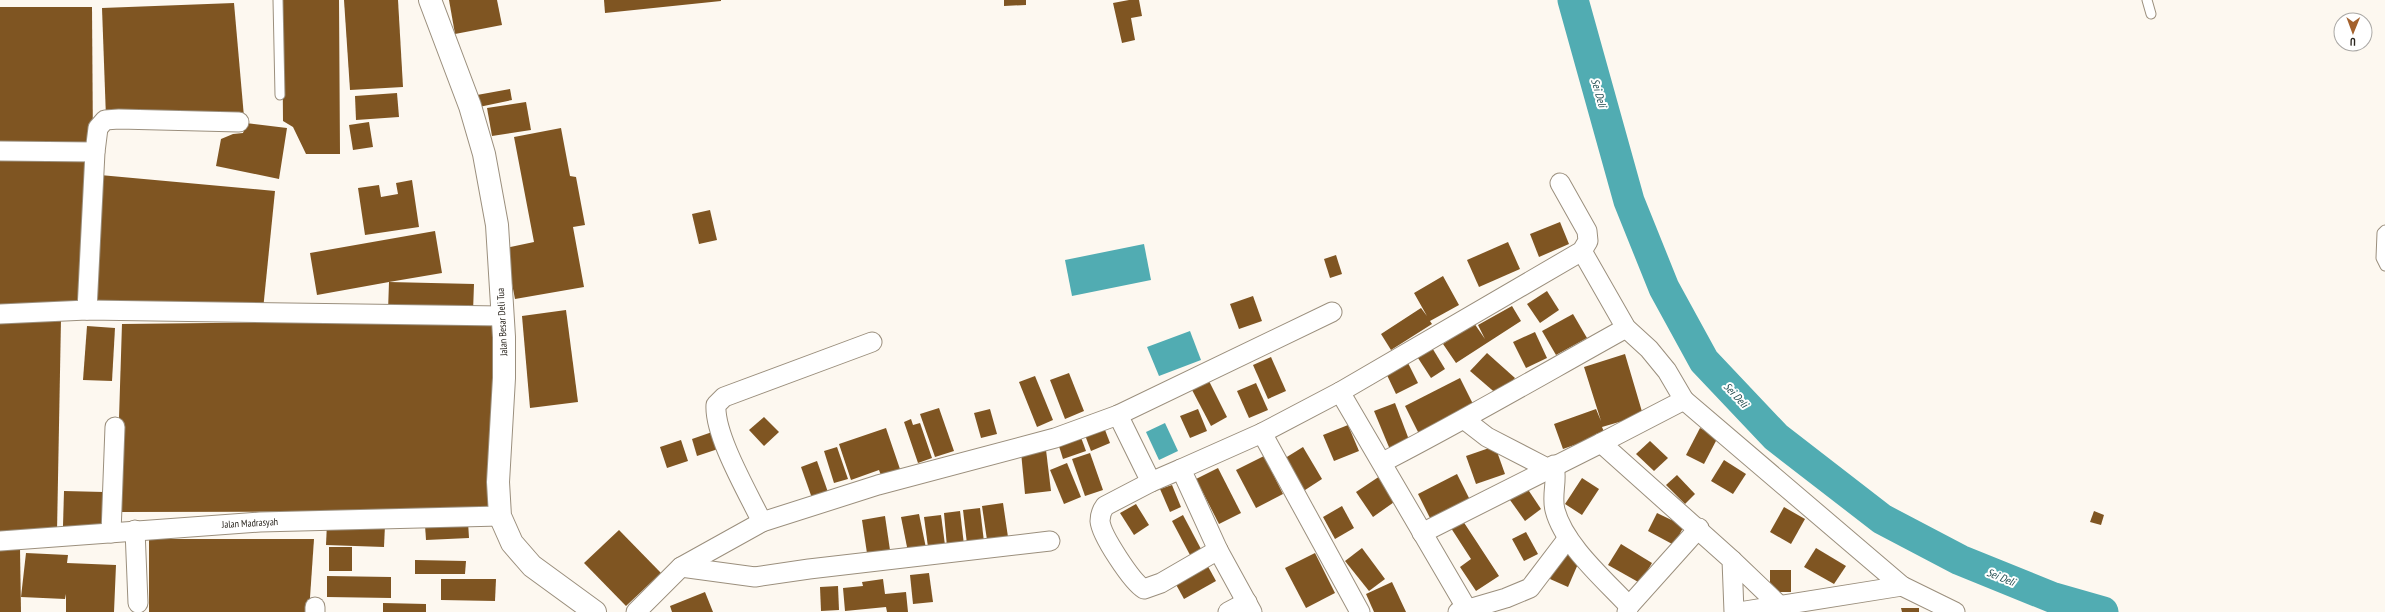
<svg xmlns="http://www.w3.org/2000/svg" width="2385" height="612" viewBox="0 0 2385 612" font-family="'PT Sans Narrow',sans-serif">
<style>
.water{fill:#51acb2}
.lines{fill:none;stroke-linecap:round;stroke-linejoin:round}
.river{stroke:#51acb2;stroke-width:31}
.building{fill:#7f5522}
.lane-casing{stroke:#9b8f7d;stroke-width:11}
.street-casing{stroke:#9b8f7d;stroke-width:21}
.primary-casing{stroke:#9b8f7d;stroke-width:24}
.lane{stroke:#fff;stroke-width:9}
.street{stroke:#fff;stroke-width:19}
.primary{stroke:#fff;stroke-width:22}
.labels{text-anchor:middle;dominant-baseline:central;stroke-width:4;stroke-linejoin:round;paint-order:stroke}
.street-label{font-size:10px;fill:#2a251e;stroke:#fff}
.water-label{font-size:11px;font-style:italic;fill:#244e51;stroke:#fff}
</style>
<rect width="100%" height="100%" fill="#fdf8f0"/>
<g class="water">
<path d="M 1144,244 L 1151,280 L 1072,296 L 1065,260 Z"/>
<path d="M 1190,331 L 1201,360 L 1159,376 L 1147,347 Z"/>
<path d="M 1165,423 L 1178,451 L 1159,460 L 1146,432 Z"/>
</g>
<g class="lines">
<path class="river" d="M 1573,0 L 1629,201 L 1664,288 L 1704,361 L 1776,437 L 1882,519 L 1960,560 L 2054,598 L 2103,612"/>
</g>
<g class="building">
<path d="M 282,0 L 339,0 L 340,154 L 306,154 L 293,127 L 283,121 Z"/>
<path d="M 344,0 L 398,0 L 403,87 L 350,90 Z"/>
<path d="M 449,0 L 497,0 L 502,25 L 455,34 Z"/>
<path d="M 604,0 L 721,0 L 721,1 L 605,13 Z"/>
<path d="M 1004,0 L 1026,0 L 1026,5 L 1004,6 Z"/>
<path d="M 1129,0 L 1139,0 L 1142,16 L 1131,18 L 1135,40 L 1122,43 L 1113,3 Z"/>
<path d="M 234,3 L 244,117 L 106,118 L 102,8 Z"/>
<path d="M 0,7 L 92,7 L 93,149 L 0,150 Z"/>
<path d="M 510,89 L 512,100 L 479,107 L 477,95 Z"/>
<path d="M 397,93 L 399,117 L 356,120 L 355,96 Z"/>
<path d="M 526,102 L 531,130 L 492,136 L 487,108 Z"/>
<path d="M 369,122 L 373,147 L 353,150 L 349,125 Z"/>
<path d="M 246,123 L 287,128 L 279,179 L 216,166 L 221,139 L 233,134 L 243,133 Z"/>
<path d="M 561,128 L 570,176 L 576,177 L 585,225 L 573,227 L 584,287 L 515,299 L 505,248 L 534,242 L 514,137 Z"/>
<path d="M 0,155 L 92,159 L 79,304 L 0,306 Z"/>
<path d="M 100,175 L 275,191 L 263,310 L 89,308 Z"/>
<path d="M 412,180 L 419,227 L 365,235 L 358,188 L 379,185 L 381,197 L 398,194 L 396,183 Z"/>
<path d="M 710,210 L 717,240 L 699,244 L 692,214 Z"/>
<path d="M 1560,222 L 1569,244 L 1539,257 L 1530,234 Z"/>
<path d="M 435,231 L 442,273 L 389,282 L 474,284 L 473,312 L 388,311 L 389,282 L 317,295 L 310,253 Z"/>
<path d="M 1508,242 L 1520,269 L 1479,287 L 1467,260 Z"/>
<path d="M 1336,255 L 1342,274 L 1330,278 L 1324,259 Z"/>
<path d="M 1443,276 L 1459,305 L 1430,321 L 1432,324 L 1391,350 L 1381,334 L 1421,308 L 1427,316 L 1414,293 Z"/>
<path d="M 1547,291 L 1559,310 L 1540,323 L 1527,304 Z"/>
<path d="M 1253,296 L 1262,321 L 1239,329 L 1230,304 Z"/>
<path d="M 1512,306 L 1521,321 L 1456,363 L 1443,344 L 1474,323 L 1485,339 L 1478,325 Z"/>
<path d="M 566,310 L 578,402 L 530,408 L 522,316 Z"/>
<path d="M 1573,314 L 1587,338 L 1556,355 L 1542,331 Z"/>
<path d="M 0,319 L 61,319 L 57,532 L 0,536 Z"/>
<path d="M 496,320 L 490,511 L 116,512 L 122,324 Z"/>
<path d="M 87,326 L 115,328 L 112,381 L 83,380 Z"/>
<path d="M 1535,332 L 1547,358 L 1526,368 L 1513,342 Z"/>
<path d="M 1431,346 L 1445,369 L 1431,378 L 1416,355 Z"/>
<path d="M 1487,353 L 1515,378 L 1499,396 L 1470,371 Z"/>
<path d="M 1625,354 L 1643,415 L 1602,427 L 1605,434 L 1563,449 L 1554,424 L 1596,409 L 1601,421 L 1584,367 Z"/>
<path d="M 1271,357 L 1286,391 L 1268,399 L 1253,365 Z"/>
<path d="M 1407,361 L 1418,383 L 1396,394 L 1385,371 Z"/>
<path d="M 1069,373 L 1084,411 L 1065,419 L 1050,380 Z"/>
<path d="M 1035,376 L 1053,420 L 1037,427 L 1019,382 Z"/>
<path d="M 1460,378 L 1475,408 L 1420,436 L 1405,406 Z"/>
<path d="M 1208,379 L 1227,417 L 1211,426 L 1191,388 Z"/>
<path d="M 1256,383 L 1268,410 L 1249,418 L 1237,391 Z"/>
<path d="M 1395,403 L 1411,445 L 1391,452 L 1374,411 Z"/>
<path d="M 939,408 L 954,451 L 935,457 L 920,414 Z"/>
<path d="M 990,409 L 997,434 L 981,438 L 974,413 Z"/>
<path d="M 1198,409 L 1207,431 L 1190,438 L 1180,416 Z"/>
<path d="M 764,417 L 779,432 L 764,446 L 749,430 Z"/>
<path d="M 911,419 L 913,425 L 920,423 L 932,458 L 918,463 L 904,422 Z"/>
<path d="M 1102,422 L 1110,443 L 1091,451 L 1083,430 Z"/>
<path d="M 1348,425 L 1359,451 L 1334,461 L 1323,435 Z"/>
<path d="M 886,428 L 901,472 L 882,478 L 879,470 L 851,480 L 839,444 Z"/>
<path d="M 1700,428 L 1718,437 L 1704,464 L 1686,455 Z"/>
<path d="M 715,431 L 721,448 L 697,456 L 692,439 Z"/>
<path d="M 1079,432 L 1086,451 L 1063,459 L 1057,440 Z"/>
<path d="M 681,440 L 688,461 L 667,468 L 660,447 Z"/>
<path d="M 1650,441 L 1668,458 L 1654,471 L 1636,454 Z"/>
<path d="M 1495,446 L 1505,474 L 1476,484 L 1466,456 Z"/>
<path d="M 837,447 L 848,479 L 834,483 L 824,451 Z"/>
<path d="M 1303,447 L 1322,479 L 1302,492 L 1282,460 Z"/>
<path d="M 1046,450 L 1051,491 L 1025,494 L 1021,452 Z"/>
<path d="M 1090,453 L 1103,490 L 1085,496 L 1072,459 Z"/>
<path d="M 1264,456 L 1283,494 L 1256,508 L 1236,470 Z"/>
<path d="M 1724,460 L 1746,474 L 1733,494 L 1711,481 Z"/>
<path d="M 817,461 L 829,495 L 813,501 L 801,467 Z"/>
<path d="M 1067,463 L 1081,497 L 1064,504 L 1050,470 Z"/>
<path d="M 1218,468 L 1241,513 L 1219,524 L 1196,479 Z"/>
<path d="M 1457,474 L 1470,500 L 1431,520 L 1418,494 Z"/>
<path d="M 1677,475 L 1695,494 L 1685,504 L 1666,485 Z"/>
<path d="M 1380,476 L 1397,500 L 1373,517 L 1356,492 Z"/>
<path d="M 1582,478 L 1599,489 L 1582,515 L 1565,504 Z"/>
<path d="M 1172,485 L 1181,507 L 1170,512 L 1160,489 Z"/>
<path d="M 1527,488 L 1541,509 L 1525,521 L 1510,500 Z"/>
<path d="M 64,491 L 104,492 L 103,527 L 63,526 Z"/>
<path d="M 1003,503 L 1008,537 L 987,540 L 982,506 Z"/>
<path d="M 1136,504 L 1149,525 L 1134,535 L 1120,513 Z"/>
<path d="M 1342,506 L 1354,528 L 1335,539 L 1323,517 Z"/>
<path d="M 1784,507 L 1805,519 L 1791,544 L 1770,532 Z"/>
<path d="M 980,508 L 984,542 L 967,544 L 963,510 Z"/>
<path d="M 960,511 L 964,545 L 947,547 L 944,513 Z"/>
<path d="M 2094,511 L 2104,515 L 2101,525 L 2090,522 Z"/>
<path d="M 1657,513 L 1684,526 L 1674,545 L 1648,531 Z"/>
<path d="M 919,514 L 926,548 L 908,552 L 901,517 Z"/>
<path d="M 941,515 L 945,545 L 928,547 L 924,517 Z"/>
<path d="M 1183,515 L 1201,549 L 1190,555 L 1172,521 Z"/>
<path d="M 885,516 L 891,557 L 868,560 L 862,520 Z"/>
<path d="M 1461,518 L 1499,576 L 1476,591 L 1460,567 L 1471,559 L 1449,525 Z"/>
<path d="M 468,522 L 469,538 L 426,540 L 425,525 Z"/>
<path d="M 327,523 L 385,525 L 384,547 L 326,545 Z"/>
<path d="M 619,530 L 661,573 L 626,606 L 584,563 Z"/>
<path d="M 1526,532 L 1538,554 L 1524,561 L 1512,539 Z"/>
<path d="M 149,539 L 314,539 L 309,612 L 149,612 Z"/>
<path d="M 1621,544 L 1652,563 L 1640,583 L 1608,565 Z"/>
<rect x="329" y="547" width="23" height="24"/>
<path d="M 1362,548 L 1385,579 L 1369,591 L 1345,561 Z"/>
<path d="M 1816,548 L 1846,566 L 1834,584 L 1804,567 Z"/>
<path d="M 0,549 L 20,549 L 21,612 L 0,612 Z"/>
<path d="M 1562,549 L 1581,557 L 1568,587 L 1550,579 Z"/>
<path d="M 26,553 L 68,555 L 67,563 L 116,565 L 114,612 L 66,612 L 66,594 L 65,599 L 21,597 Z"/>
<path d="M 1315,553 L 1335,593 L 1306,608 L 1285,568 Z"/>
<path d="M 415,560 L 466,561 L 465,574 L 415,574 Z"/>
<path d="M 1205,561 L 1216,581 L 1184,599 L 1173,579 Z"/>
<rect x="1770" y="570" width="21" height="22"/>
<path d="M 929,573 L 933,602 L 913,604 L 910,575 Z"/>
<path d="M 327,576 L 391,577 L 391,598 L 327,597 Z"/>
<path d="M 441,579 L 496,579 L 495,601 L 441,600 Z"/>
<path d="M 883,579 L 885,594 L 906,592 L 908,612 L 887,612 L 886,607 L 845,611 L 843,588 L 863,586 L 862,582 Z"/>
<path d="M 1392,582 L 1406,612 L 1374,612 L 1366,594 Z"/>
<path d="M 838,586 L 839,610 L 821,611 L 820,587 Z"/>
<path d="M 705,592 L 713,612 L 672,612 L 670,606 Z"/>
<path d="M 383,603 L 426,604 L 426,612 L 383,612 Z"/>
<path d="M 1901,608 L 1919,608 L 1919,612 L 1902,612 Z"/>
</g>
<g class="lines">
<g class="lane-casing">
<g id="lane">
<path d="M 278,0 L 280,95"/>
<path d="M 2147,0 L 2151,14"/>
<path d="M 2385,230 L 2382,233 L 2381,258 L 2385,266"/>
</g>
</g>
<g class="street-casing">
<g id="street">
<path d="M 0,151 L 95,152"/>
<path d="M 1582,251 L 1626,328 L 1649,349 L 1667,371 L 1684,400 L 1601,443 L 1732,560 L 1734,612"/>
<path d="M 87,310 L 95,152 L 98,128 L 105,120 L 119,119 L 239,122"/>
<path d="M 0,314 L 87,310 L 502,316"/>
<path d="M 1340,392 L 1582,251 L 1588,241 L 1587,231 L 1560,183"/>
<path d="M 1684,400 L 1902,586 L 1955,612"/>
<path d="M 1118,415 L 1151,482"/>
<path d="M 1465,420 L 1487,437 L 1547,468"/>
<path d="M 1262,433 L 1360,612"/>
<path d="M 1383,462 C 1465,420 1545,373 1626,328"/>
<path d="M 1554,465 C 1558,480 1551,495 1555,510 C 1564,545 1605,580 1629,606"/>
<path d="M 1181,469 L 1151,482 L 1105,506 C 1102,510 1100,515 1100,521 C 1101,535 1132,582 1144,589 L 1161,583 L 1218,550"/>
<path d="M 762,522 C 748,493 714,435 716,405 L 724,397 L 872,342"/>
<path d="M 135,530 L 138,603"/>
<path d="M 111,533 L 115,427"/>
<path d="M 1422,533 L 1601,443"/>
<path d="M 0,541 L 260,522 L 500,516"/>
<path d="M 1732,560 L 1780,606"/>
<path d="M 681,567 L 755,577 L 809,569 L 1050,541"/>
<path d="M 315,612 L 315,607"/>
<path d="M 636,612 L 681,567 L 762,522 L 878,485 L 1055,438 L 1118,415 L 1332,312"/>
<path d="M 1228,612 L 1247,602"/>
<path d="M 1252,612 L 1218,550 L 1181,469 L 1262,433 L 1340,392 L 1467,609"/>
<path d="M 1458,612 L 1506,598 L 1530,588 L 1568,538"/>
<path d="M 1627,612 L 1629,606 L 1699,528"/>
<path d="M 1739,612 L 1902,586"/>
</g>
</g>
<g class="primary-casing">
<path id="primary" d="M 430,0 L 470,106 L 484,154 L 497,225 L 504,337 L 504,378 L 498,482 L 500,516 L 512,543 L 532,566 L 595,612"/>
</g>
<use href="#lane" class="lane"/>
<use href="#street" class="street"/>
<use href="#primary" class="primary"/>
</g>
<g class="labels">
<g class="street-label">
<text transform="translate(502 322) rotate(-93)">Jalan Besar Deli Tua</text>
<text transform="translate(250 523) rotate(-3)">Jalan Madrasyah</text>
</g>
<g class="water-label">
<text transform="translate(1599 93) rotate(74)">Sei Deli</text>
<text transform="translate(1736 395) rotate(47)">Sei Deli</text>
<text transform="translate(2001 577) rotate(22)">Sei Deli</text>
</g>
</g>
<g transform="translate(2353 32) rotate(181)"><circle r="19" fill="#ffffff" stroke="#aaa8a5"/>
<path d="M0-3L7 15L0 10L-7 15Z" fill="#a3612d"/>
<text y="-6" font-size="11" font-weight="bold" text-anchor="middle" fill="#2a251e">U</text>
</g>
</svg>
